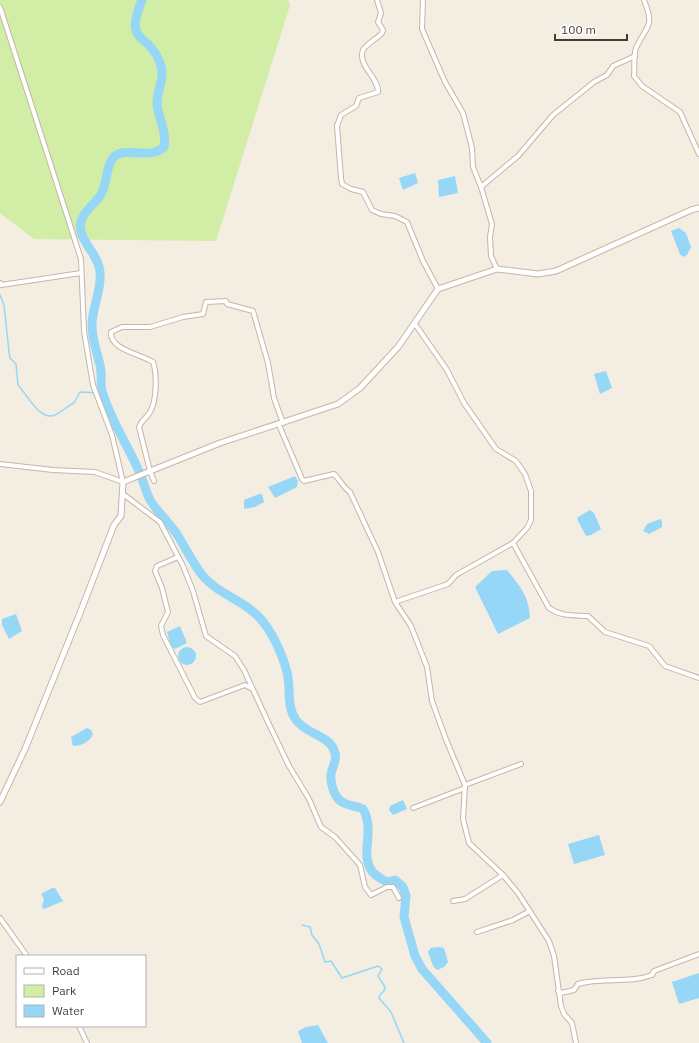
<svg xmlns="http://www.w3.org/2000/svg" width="699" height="1043" viewBox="0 0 699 1043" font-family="'IBM Plex Sans',sans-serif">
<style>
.green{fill:#d2eda6}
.water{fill:#96d7f8}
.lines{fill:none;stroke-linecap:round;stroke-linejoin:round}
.stream{stroke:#96d7f8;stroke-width:1.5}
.river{stroke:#96d7f8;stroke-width:9}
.minor-casing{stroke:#c3b7a7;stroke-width:6}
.tertiary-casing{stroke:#c3b7a7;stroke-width:7}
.minor{stroke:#fff;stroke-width:4}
.tertiary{stroke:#fff;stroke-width:5}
</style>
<rect width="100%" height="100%" fill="#f3ede2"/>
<path class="green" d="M 0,0 L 288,0 L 290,5 L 216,241 L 34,239 L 0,213 Z"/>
<g class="water">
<path d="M 415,173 L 418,183 L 403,190 L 399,178 Z"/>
<path d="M 455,176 L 458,193 L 439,197 L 438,180 Z"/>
<path d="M 679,228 L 686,233 L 691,247 L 687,255 L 683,257 L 680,254 L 671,231 Z"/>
<path d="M 606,371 L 612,388 L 600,394 L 594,374 Z"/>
<path d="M 295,476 L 298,481 L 297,487 L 275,498 L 268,487 Z"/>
<path d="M 259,494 L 262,494 L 264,502 L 255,507 L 244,509 L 244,500 Z"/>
<path d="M 590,510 L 594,513 L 601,529 L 591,535 L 586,536 L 577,519 L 578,517 Z"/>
<path d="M 660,519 L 662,521 L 662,527 L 649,534 L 643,531 L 647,524 Z"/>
<path d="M 507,570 C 520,586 529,596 530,618 L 498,634 L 475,587 L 492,571 Z"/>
<path d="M 16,614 L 22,631 L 9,639 L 2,625 L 2,619 Z"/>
<path d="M 180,626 L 187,643 L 175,649 L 171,646 L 167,632 Z"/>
<circle cx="187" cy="656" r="9"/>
<path d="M 87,728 L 91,730 L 93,734 C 90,742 81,746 73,746 L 71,737 Z"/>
<path d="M 403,800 L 407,809 L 393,815 L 389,810 L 390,806 Z"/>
<path d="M 599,835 L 605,855 L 574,864 L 568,844 Z"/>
<path d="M 52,888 L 55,888 L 63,901 L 44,909 L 42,907 L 44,899 L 41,894 Z"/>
<path d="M 438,947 L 444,948 L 448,962 L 444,967 L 437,970 L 433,966 L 428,952 L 431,948 Z"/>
<path d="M 699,973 L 699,998 L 679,1004 L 672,982 Z"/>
<path d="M 318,1025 L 328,1043 L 302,1043 L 298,1031 L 306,1027 Z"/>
</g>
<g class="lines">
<g class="stream">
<path d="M 0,295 L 4,305 L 9,352 L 10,358 L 16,364 L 18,385 C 26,393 40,422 55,415 C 62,412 67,406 74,403 L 80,392 L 102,393"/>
<path d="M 302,925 L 310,927 L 312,935 L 319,944 L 325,962 L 331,961 L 342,978 L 378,966 L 382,969 L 378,976 L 385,987 L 384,991 L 380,995 L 379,998 L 391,1012 L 404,1043"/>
</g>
<path class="river" d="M 142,0 C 123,46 149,31 160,63 C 166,77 157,89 157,103 C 158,119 167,130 164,147 C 148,161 124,145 113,158 C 105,167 108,185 100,196 C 92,207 77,216 81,231 C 84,246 99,256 100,272 C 102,290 92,307 92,325 C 92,340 97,352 100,365 C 103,375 99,385 103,394 C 111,420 127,444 138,469 C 143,479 145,490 150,500 C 158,513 170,523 178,536 C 186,549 193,563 202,575 C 218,595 248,601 264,623 C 274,636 283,656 287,672 C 291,687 286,706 296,720 C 306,734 328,735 334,750 C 338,759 333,765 331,774 C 330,783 334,799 344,803 C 349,806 357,806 363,809 C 375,830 361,851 370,868 C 373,875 380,878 387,882 L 395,880 L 403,887 L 406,896 L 404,917 L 415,956 L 422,969 L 487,1043"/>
<g class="minor-casing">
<g id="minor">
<path d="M 377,0 L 381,13 L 378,22 L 383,30 L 382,33 C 377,39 367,43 363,50 C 357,65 379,78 378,92 L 359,98 L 356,106 L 341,115 L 337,126 L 341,178 L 342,184 L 351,189 L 363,192 L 372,210 L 381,214 L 395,216 L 407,222 L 423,261 L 438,289"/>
<path d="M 423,0 L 422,29 L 445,82 L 463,113 L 472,148 L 473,167 L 481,187"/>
<path d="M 644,0 C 655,28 647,24 636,48 C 633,56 635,68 634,76 L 642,86 L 680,112 L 699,154"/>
<path d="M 0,7 L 81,259 L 84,331 L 93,385 L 112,435 L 123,482"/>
<path d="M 497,269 L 491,256 L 490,237 L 492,224 L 481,187 L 518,156 L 553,115 L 594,82 L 607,75 L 613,66 L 635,56"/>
<path d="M 0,283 L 1,285 L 81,273"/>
<path d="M 415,324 L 447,370 L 464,403 L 496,449 L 516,461 L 525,474 L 531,491 L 531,520 L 527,528 L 513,543 L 549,608 C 562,617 574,615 588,616 L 605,632 L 649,646 L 665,666 L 699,678"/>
<path d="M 279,425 L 302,479 L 304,481 L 334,474 C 340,480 343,487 350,492 L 378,552 L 395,602"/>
<path d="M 0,464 L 53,470 L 95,472 L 123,482"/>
<path d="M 154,481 L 150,471 L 139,427 C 142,419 147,418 150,412 C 157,401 157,373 153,362 C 140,354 109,349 111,332 L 122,327 L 150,327 L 183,317 L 203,314 L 206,302 L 226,301 L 227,304 L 253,311 L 268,363 L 274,398 L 283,423"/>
<path d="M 123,494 L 160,522 L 183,566 L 193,591 L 206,636 L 235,656 L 244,670 L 267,720 L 289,766 L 309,799 L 321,827 L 335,837 L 360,865 L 365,887 L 371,895 L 387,887 L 393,887 L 399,898"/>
<path d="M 513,543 L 456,575 L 448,584 L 395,602 L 411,626 L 427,667 L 432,701 L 445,737 L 465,785 L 463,819 L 469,843 L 503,875 L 518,893 L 549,941 L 554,956 L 561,1006 L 564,1014 L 572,1023 L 576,1043"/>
<path d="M 178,557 L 157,566 L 155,571 L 162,588 L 168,612 L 161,626 L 163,635 L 195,698 L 200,702 L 245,685 L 251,688"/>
<path d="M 465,785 L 521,764"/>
<path d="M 413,808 L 465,788"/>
<path d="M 453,901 L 465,899 L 503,875"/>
<path d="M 0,918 L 27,956"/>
<path d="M 477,932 L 513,920 L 530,911"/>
<path d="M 558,991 L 561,993 L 574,990 L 578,984 C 603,977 628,984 652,975 L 654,971 L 699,954"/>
<path d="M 79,1026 L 87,1043"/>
</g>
</g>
<g class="tertiary-casing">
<path id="tertiary" d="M 0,802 L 25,749 L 80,613 L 114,525 L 121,516 L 123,482 L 220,443 L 338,404 L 360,388 L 398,347 L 438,289 L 497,269 L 538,274 L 556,271 L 691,210 L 699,208"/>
</g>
<use href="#minor" class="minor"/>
<use href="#tertiary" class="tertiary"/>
</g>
<rect x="16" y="955" width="130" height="72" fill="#ffffff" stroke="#b5b1ad"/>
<rect x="24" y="968" width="20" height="6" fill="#ffffff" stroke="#b5b1ad"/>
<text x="52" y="975" font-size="12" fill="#463d32">Road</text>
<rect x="24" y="985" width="20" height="12" fill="#d2eda6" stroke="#b5b1ad"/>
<text x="52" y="995" font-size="12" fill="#463d32">Park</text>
<rect x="24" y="1005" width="20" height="12" fill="#96d7f8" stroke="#b5b1ad"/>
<text x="52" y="1015" font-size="12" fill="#463d32">Water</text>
<path d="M555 34v6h72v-6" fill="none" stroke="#463d32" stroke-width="2"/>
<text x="561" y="34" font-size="12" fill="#463d32" stroke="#ffffff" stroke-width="3" paint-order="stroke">100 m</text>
</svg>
